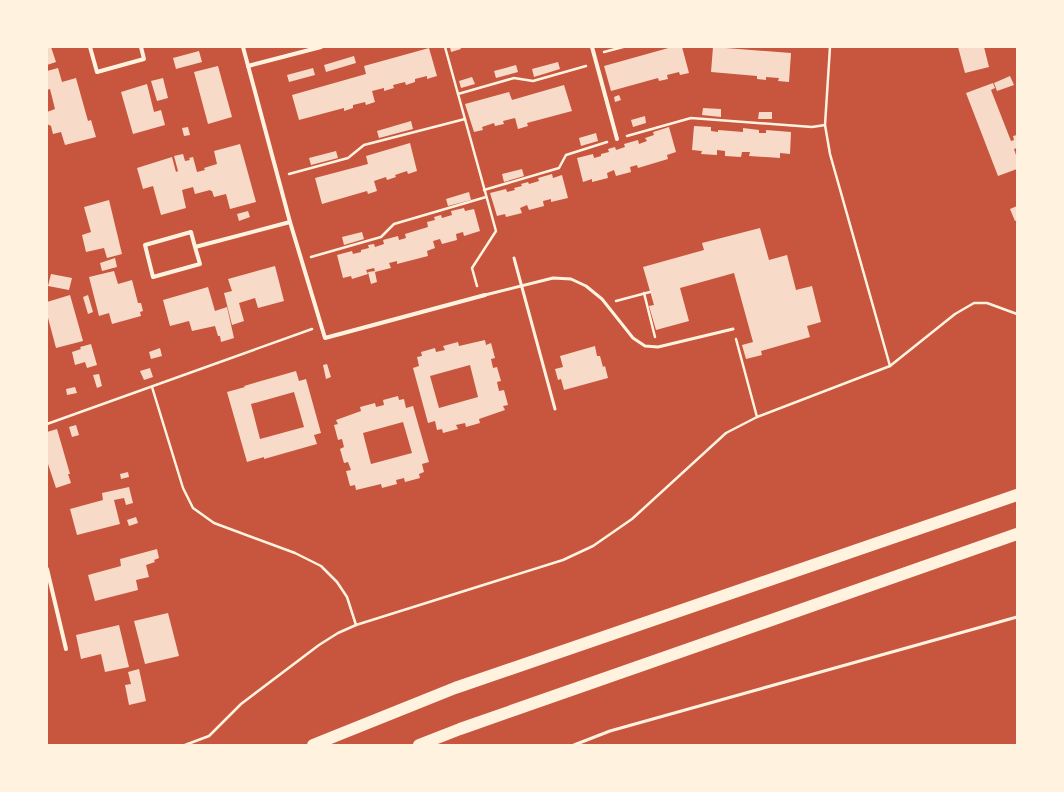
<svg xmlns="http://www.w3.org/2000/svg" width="1064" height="792" viewBox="0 0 1064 792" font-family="'Fira Sans',sans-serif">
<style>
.building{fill:#f7dbc8;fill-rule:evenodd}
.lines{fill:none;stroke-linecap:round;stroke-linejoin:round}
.path{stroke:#fff3e0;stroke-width:2.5}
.service{stroke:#fff3e0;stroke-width:3}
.minor{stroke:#fff3e0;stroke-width:4}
.motorway{stroke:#fff3e0;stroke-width:12}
</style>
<rect width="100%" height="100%" fill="#c8553d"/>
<g class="building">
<path d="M 47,47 L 51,47 L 56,62 L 47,65 Z"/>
<path d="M 450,47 L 460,47 L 461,49 L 451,52 Z"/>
<path d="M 672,47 L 682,47 L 689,73 L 680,75 L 679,72 L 667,75 L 668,79 L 659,81 L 658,78 L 611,91 L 604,66 Z"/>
<path d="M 713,47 L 791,53 L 789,82 L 778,81 L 779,78 L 766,77 L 766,80 L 757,79 L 757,76 L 711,72 Z"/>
<path d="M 958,47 L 984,47 L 989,67 L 965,73 Z"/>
<path d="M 429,48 L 437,76 L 427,79 L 427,76 L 415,79 L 415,82 L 406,85 L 405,82 L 393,85 L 394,88 L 384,91 L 384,88 L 372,91 L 375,102 L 366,105 L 365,102 L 353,105 L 353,108 L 344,111 L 344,108 L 299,120 L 292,95 L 366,74 L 364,66 Z"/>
<path d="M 199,51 L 202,62 L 176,69 L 173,58 Z"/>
<path d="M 354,56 L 356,63 L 326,72 L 324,65 Z"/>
<path d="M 558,62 L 560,69 L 534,77 L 532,69 Z"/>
<path d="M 516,65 L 518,72 L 496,78 L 494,71 Z"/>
<path d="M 218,66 L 232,117 L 208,124 L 194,72 Z"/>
<path d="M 58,68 L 62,82 L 76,78 L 88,121 L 91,120 L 96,137 L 65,145 L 61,132 L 53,134 L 51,126 L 47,124 L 47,112 L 55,109 L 50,89 L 47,90 L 47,71 Z"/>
<path d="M 313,68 L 315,75 L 289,82 L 287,75 Z"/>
<path d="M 1010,76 L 1014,85 L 997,91 L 994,83 Z"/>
<path d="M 472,77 L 475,84 L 461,88 L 459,81 Z"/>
<path d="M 163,78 L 168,98 L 157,101 L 151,81 Z"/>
<path d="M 993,83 L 995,88 L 991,90 L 1011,141 L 1014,140 L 1013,136 L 1017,135 L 1017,148 L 1014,149 L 1017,158 L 1017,169 L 998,176 L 966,93 Z"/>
<path d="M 147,84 L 154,112 L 161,110 L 165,125 L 133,134 L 121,92 Z"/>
<path d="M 564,85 L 572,111 L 527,123 L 528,126 L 518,129 L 515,118 L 503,121 L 504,124 L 495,126 L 494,123 L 482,127 L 483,130 L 474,132 L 465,104 L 509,92 L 512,100 Z"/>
<path d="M 619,95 L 621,100 L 615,102 L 614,97 Z"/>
<path d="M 703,108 L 721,109 L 721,117 L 702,115 Z"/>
<path d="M 759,112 L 772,112 L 772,119 L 758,119 Z"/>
<path d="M 645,116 L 646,123 L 633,127 L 631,120 Z"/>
<path d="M 411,121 L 413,129 L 379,138 L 377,131 Z"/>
<path d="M 694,126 L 711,127 L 711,131 L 718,132 L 718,130 L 743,132 L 743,128 L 759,130 L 759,133 L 766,133 L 766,130 L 791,132 L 790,154 L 780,153 L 780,158 L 749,156 L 750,152 L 742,152 L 741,157 L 725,156 L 725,151 L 717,150 L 717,155 L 701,154 L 702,151 L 692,150 Z"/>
<path d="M 188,127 L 190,135 L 184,136 L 182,128 Z"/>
<path d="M 669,127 L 676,152 L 667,155 L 668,159 L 638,168 L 637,165 L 630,167 L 631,172 L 616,176 L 614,170 L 607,173 L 608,178 L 592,182 L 592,179 L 583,182 L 577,158 L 593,154 L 594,158 L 601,156 L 601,154 L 609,152 L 608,149 L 615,147 L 616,150 L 625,147 L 624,144 L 638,140 L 639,144 L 647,141 L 645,138 L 654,135 L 653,132 Z"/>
<path d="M 596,133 L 598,141 L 581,146 L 579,138 Z"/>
<path d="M 410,143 L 417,171 L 408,174 L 407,171 L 395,175 L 396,177 L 387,180 L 386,177 L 374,181 L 377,191 L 368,194 L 367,191 L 322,204 L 315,178 L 368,164 L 366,156 Z"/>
<path d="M 240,144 L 256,202 L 230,209 L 226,194 L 214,197 L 212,191 L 211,191 L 210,190 L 195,194 L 193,187 L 182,190 L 186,208 L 161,215 L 153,186 L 143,189 L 137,168 L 172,157 L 176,172 L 178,171 L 174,156 L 183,154 L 185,161 L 190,160 L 189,158 L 193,157 L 197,172 L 205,170 L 204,168 L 217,164 L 214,151 Z"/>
<path d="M 336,151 L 338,158 L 311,165 L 309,158 Z"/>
<path d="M 522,169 L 524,176 L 504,182 L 502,174 Z"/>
<path d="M 552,174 L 553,178 L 562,175 L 568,198 L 551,202 L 551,199 L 543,201 L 544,206 L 529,210 L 527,205 L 520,208 L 522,213 L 506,217 L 505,214 L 497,216 L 490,193 L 506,189 L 507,192 L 515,190 L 514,188 L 522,186 L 521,184 L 528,182 L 529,184 L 539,181 L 538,178 Z"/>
<path d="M 469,192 L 471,200 L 448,206 L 446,199 Z"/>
<path d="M 109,200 L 122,254 L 107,258 L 104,248 L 86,252 L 82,235 L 91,232 L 84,207 Z"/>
<path d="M 1017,206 L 1017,220 L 1015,221 L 1010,209 Z"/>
<path d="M 464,208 L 465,211 L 474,209 L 480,231 L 464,236 L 463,232 L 456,234 L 457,240 L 442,244 L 440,239 L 433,241 L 435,248 L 427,251 L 428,256 L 397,264 L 397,261 L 389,263 L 391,268 L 375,272 L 377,282 L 371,284 L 368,272 L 375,271 L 374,268 L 366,270 L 368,274 L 352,279 L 351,276 L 343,278 L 337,255 L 352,251 L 353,254 L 361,252 L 361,250 L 369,248 L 368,245 L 374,244 L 375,247 L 384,244 L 383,240 L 398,236 L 399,240 L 406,238 L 405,234 L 428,227 L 427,222 L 435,220 L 434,217 L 441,215 L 442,218 L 452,215 L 451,211 Z"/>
<path d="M 248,211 L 250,217 L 239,221 L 237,214 Z"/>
<path d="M 760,228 L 769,260 L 787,255 L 796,290 L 812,286 L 821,322 L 807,326 L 810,337 L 761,351 L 762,355 L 746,359 L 742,345 L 753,342 L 734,273 L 680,288 L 689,321 L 656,330 L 649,306 L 654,305 L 643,267 L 704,250 L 702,243 Z"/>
<path d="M 362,232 L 364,239 L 344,245 L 342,237 Z"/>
<path d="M 115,258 L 117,267 L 102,271 L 100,263 Z"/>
<path d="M 275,266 L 284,301 L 258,308 L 255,298 L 239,303 L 244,321 L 232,325 L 224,293 L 232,291 L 228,279 Z"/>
<path d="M 114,271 L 118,284 L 132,280 L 138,303 L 141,303 L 143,311 L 140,312 L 141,316 L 112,324 L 109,313 L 99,316 L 89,277 Z"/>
<path d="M 51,274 L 72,278 L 69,290 L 48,286 Z"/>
<path d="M 208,287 L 215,311 L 227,307 L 234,338 L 221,342 L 220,336 L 218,336 L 215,326 L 192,331 L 189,321 L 170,326 L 163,300 Z"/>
<path d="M 70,295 L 83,341 L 56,348 L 47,314 L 47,302 Z"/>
<path d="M 88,295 L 93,312 L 88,314 L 83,297 Z"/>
<path d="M 485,340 L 486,345 L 491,343 L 495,358 L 491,359 L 493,368 L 497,367 L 501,381 L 497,382 L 499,391 L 504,390 L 508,405 L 503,406 L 505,410 L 479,419 L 480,423 L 466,427 L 465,423 L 456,425 L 458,429 L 443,433 L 442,429 L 437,430 L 435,421 L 428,423 L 413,368 L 419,366 L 417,357 L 422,356 L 421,352 L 435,348 L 436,352 L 445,350 L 443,346 L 458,342 L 459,346 ZM 470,365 L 478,397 L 439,408 L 430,376 Z"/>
<path d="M 91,344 L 97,365 L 87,368 L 85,362 L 75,365 L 72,352 L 81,349 L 80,347 Z"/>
<path d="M 595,346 L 597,356 L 600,356 L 603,367 L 605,366 L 608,378 L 564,390 L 561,379 L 558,380 L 555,369 L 563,367 L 560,356 Z"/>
<path d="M 160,348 L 162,356 L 151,359 L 149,352 Z"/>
<path d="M 327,364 L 331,377 L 326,379 L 323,365 Z"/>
<path d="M 150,368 L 153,377 L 144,380 L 140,371 Z"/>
<path d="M 296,371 L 299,381 L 306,379 L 321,433 L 314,435 L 317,444 L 264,459 L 264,457 L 247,462 L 227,392 L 245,387 L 244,386 ZM 294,392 L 304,427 L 260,439 L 251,404 Z"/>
<path d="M 99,374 L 102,386 L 97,388 L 93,375 Z"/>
<path d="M 75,387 L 77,393 L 67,395 L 66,389 Z"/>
<path d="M 398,396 L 399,400 L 404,399 L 406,408 L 413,406 L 429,462 L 422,464 L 424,472 L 419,474 L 420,478 L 405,482 L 404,478 L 396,480 L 397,484 L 382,488 L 381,484 L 356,490 L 355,485 L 350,486 L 346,471 L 351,470 L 348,462 L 344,463 L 340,449 L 344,447 L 342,439 L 338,440 L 334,425 L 338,424 L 336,420 L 361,411 L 360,407 L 375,403 L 376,407 L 384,405 L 383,400 ZM 403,422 L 412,453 L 371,464 L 363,433 Z"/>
<path d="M 76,425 L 79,435 L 72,437 L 69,427 Z"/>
<path d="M 57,429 L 70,474 L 68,474 L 71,483 L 56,488 L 47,461 L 47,432 Z"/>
<path d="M 128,472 L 129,477 L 121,479 L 120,474 Z"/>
<path d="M 129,487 L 133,503 L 126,505 L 124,498 L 114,500 L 120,524 L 77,535 L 70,509 L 103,500 L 102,493 Z"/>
<path d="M 136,517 L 138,523 L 129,526 L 127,520 Z"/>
<path d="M 157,549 L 159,558 L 154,560 L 155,562 L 146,565 L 149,577 L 136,580 L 138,590 L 95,601 L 88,575 L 121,566 L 120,559 Z"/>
<path d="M 168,613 L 179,656 L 145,664 L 134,621 Z"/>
<path d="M 119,625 L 129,667 L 105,672 L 101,654 L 81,659 L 76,635 Z"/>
<path d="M 139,669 L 146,701 L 129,705 L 125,685 L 131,684 L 128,672 Z"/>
</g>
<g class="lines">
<g class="path">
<path d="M 445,47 L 496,231 L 472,268 L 477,286"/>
<path d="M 830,47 L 825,125 L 830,154 L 890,366"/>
<path d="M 604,52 L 623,47"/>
<path d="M 458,94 L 514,78 L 533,81 L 586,66"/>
<path d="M 627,136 L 691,118 L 812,127 L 825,125"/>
<path d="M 289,174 L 348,158 L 364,145 L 465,119"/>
<path d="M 484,190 L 559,168 L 566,155 L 607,142"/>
<path d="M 311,257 L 381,237 L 394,224 L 486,197"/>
<path d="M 644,293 L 655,337"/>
<path d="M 616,301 L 650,292"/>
<path d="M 736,339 L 757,417"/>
<path d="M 152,387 L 183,488 L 193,508 L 214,523 L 295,553 L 321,566 L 337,582 L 347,597 L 356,625"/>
<path d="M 47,424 L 312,329"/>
<path d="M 185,745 L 209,736 L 241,704 L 319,645 L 338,633 L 356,625 L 563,560 L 593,546 L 632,519 L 726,433 L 757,417 L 890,366 L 955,314 L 974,303 L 987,303 L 1017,314"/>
</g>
<g class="service">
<path d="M 514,258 L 555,409"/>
<path d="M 485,295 L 553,278 L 571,279 L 586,286 L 602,299 L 633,338 L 645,346 L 658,347 L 733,329"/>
<path d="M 574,745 L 610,731 L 1017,617"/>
</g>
<g class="minor">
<path d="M 90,47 L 97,72 L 144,59 L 141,47"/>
<path d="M 243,47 L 290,222 L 325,338 L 485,295"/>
<path d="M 592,47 L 617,139"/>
<path d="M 248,66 L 321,47"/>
<path d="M 195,247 L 200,264 L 153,277 L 145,245 L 191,232 L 195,247 L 290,222"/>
<path d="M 47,569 L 66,649"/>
</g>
<g class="motorway">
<path d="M 313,745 L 455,688 L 1017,495"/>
<path d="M 419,745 L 460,729 L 1017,534"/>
</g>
</g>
<rect width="1064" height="792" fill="none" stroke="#fff3e0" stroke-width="96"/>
</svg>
